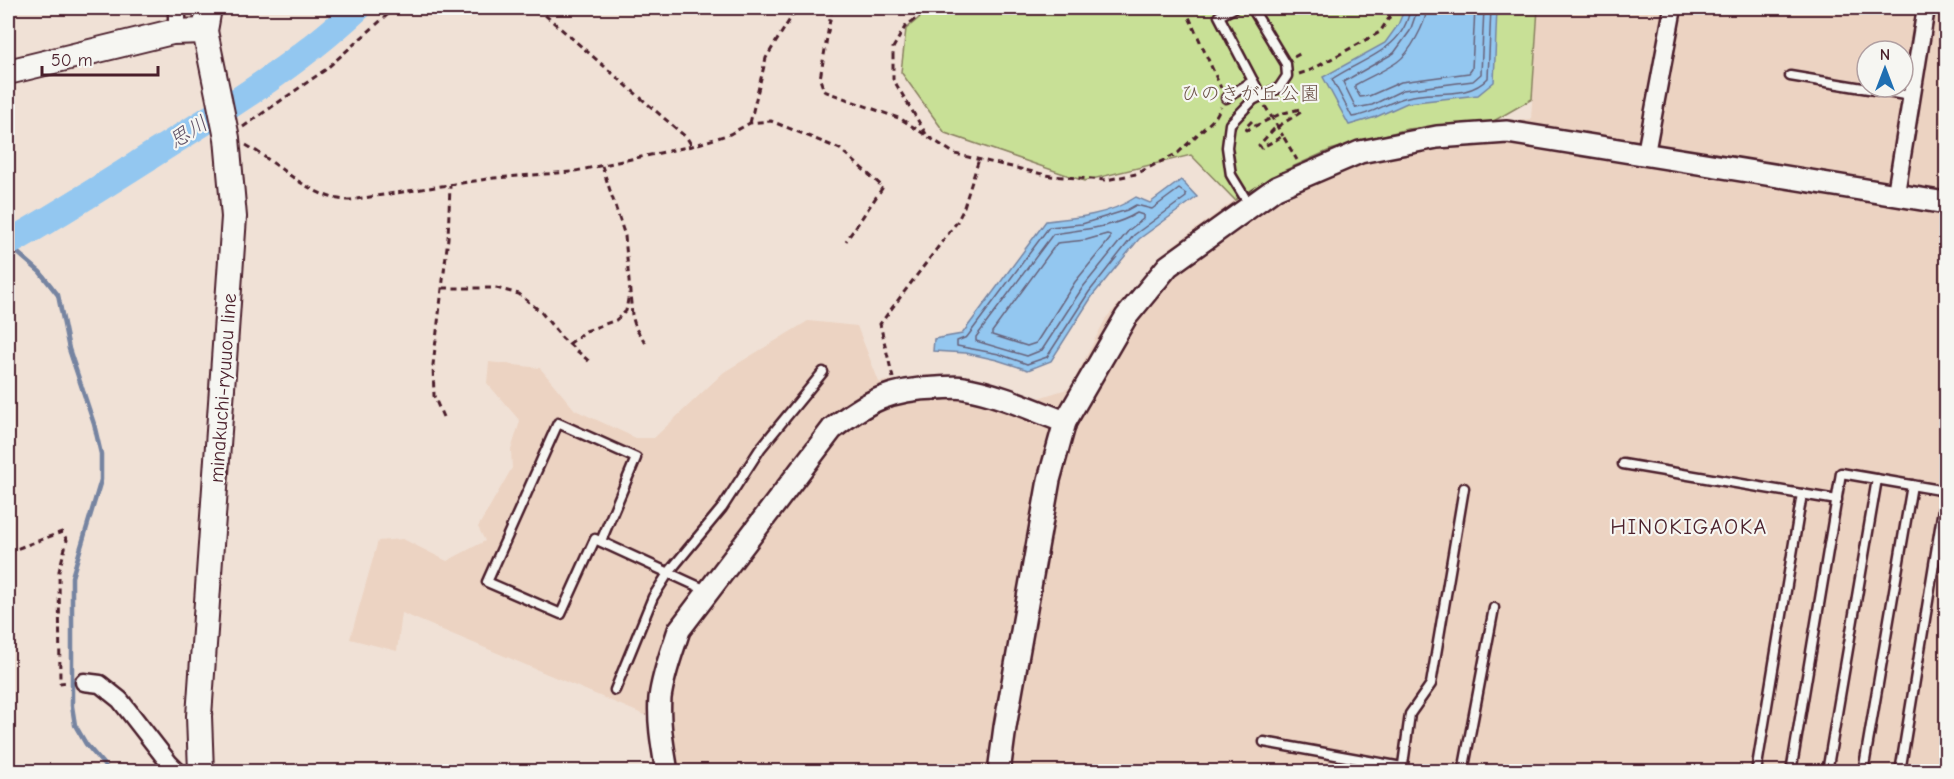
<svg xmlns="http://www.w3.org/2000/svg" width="1954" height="779" viewBox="0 0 1954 779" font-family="'Comic Neue','Klee One',sans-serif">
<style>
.built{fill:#ecd3c2;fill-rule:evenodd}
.green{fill:#c8e096;stroke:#898060;stroke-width:1.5}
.water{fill:#93c7f0;stroke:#7684a1;stroke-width:1.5}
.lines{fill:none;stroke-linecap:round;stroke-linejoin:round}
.shore{stroke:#67627a;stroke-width:1.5}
.stream{stroke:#7684a1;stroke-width:4.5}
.river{stroke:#93c7f0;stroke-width:27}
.service-casing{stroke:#4a1f2b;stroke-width:13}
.minor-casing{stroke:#4a1f2b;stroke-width:21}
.tertiary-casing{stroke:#4a1f2b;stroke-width:26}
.secondary-casing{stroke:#4a1f2b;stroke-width:28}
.path{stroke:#4a1f2b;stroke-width:3;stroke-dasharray:6 4.5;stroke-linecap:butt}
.service{stroke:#f6f6f2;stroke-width:8}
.minor{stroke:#f6f6f2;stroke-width:16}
.tertiary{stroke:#f6f6f2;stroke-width:21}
.secondary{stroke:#f6f6f2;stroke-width:24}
.labels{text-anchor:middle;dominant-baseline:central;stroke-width:4.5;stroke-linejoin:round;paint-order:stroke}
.park-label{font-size:20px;fill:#6a4f46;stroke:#f6f6f2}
.street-label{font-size:20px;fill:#4a1f2b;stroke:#f6f6f2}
.water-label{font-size:21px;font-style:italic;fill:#605166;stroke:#f6f6f2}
.quarter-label{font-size:22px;letter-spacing:1.5px;fill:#4a1f2b;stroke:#f6f6f2}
</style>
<rect width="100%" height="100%" fill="#f0e1d6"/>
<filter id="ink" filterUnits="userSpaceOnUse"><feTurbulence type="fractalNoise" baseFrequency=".0167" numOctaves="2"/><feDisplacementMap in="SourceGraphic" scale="12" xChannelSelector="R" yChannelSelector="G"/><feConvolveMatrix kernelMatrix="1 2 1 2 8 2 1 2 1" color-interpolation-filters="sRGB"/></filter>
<g filter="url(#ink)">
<path class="built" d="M 1538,8 L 1946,8 L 1946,771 L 654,771 L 647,716 L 402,613 L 397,651 L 350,639 L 378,541 L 403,539 L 447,561 L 485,541 L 478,527 L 512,468 L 511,450 L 520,421 L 487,383 L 489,362 L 540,368 L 575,410 L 636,438 L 654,438 L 724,372 L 808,321 L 857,326 L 879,382 L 932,375 L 963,377 L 1035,399 L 1070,388 L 1106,318 L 1171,247 L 1235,200 L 1279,173 L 1330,150 L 1407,129 L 1531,119 ZM 1867,51 L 1903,51 L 1903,87 L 1867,87 Z"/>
<path class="green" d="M 931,8 L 1538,8 L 1532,99 L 1492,122 L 1407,129 L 1330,150 L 1279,173 L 1235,200 L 1191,155 L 1084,181 L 945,133 L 901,72 L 906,29 Z"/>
<g class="water">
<path d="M 1405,8 L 1497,8 L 1494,82 L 1478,95 L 1407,103 L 1376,117 L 1349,125 L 1323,77 L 1385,43 L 1398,25 Z"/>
<path d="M 1181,180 L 1197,197 L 1139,239 L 1093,295 L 1051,361 L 1028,370 L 997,360 L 966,353 L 933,351 L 934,339 L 962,334 L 1046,221 C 1077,218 1109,215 1136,197 L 1150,203 Z"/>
</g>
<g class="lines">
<g class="shore">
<path d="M 1410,8 C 1405,50 1361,59 1332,79 L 1352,117 C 1371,115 1386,103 1404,98 C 1432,89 1467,101 1488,78 L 1491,8"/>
<path d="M 1418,8 L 1410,31 L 1394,53 L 1343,82 L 1356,108 L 1372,105 L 1403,90 L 1473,81 L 1481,74 L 1484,8"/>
<path d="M 1427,8 C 1426,23 1410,53 1397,62 C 1384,71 1369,77 1355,85 L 1355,88 L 1360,97 L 1369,96 L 1401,82 L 1469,73 L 1472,69 L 1475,8"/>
<path d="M 1179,189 L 1186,194 L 1186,197 L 1134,235 L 1089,292 L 1047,357 L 1027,364 L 999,354 L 957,346 L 957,341 L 967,337 L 1049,227 L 1082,224 L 1127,210 L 1136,205 L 1152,209 Z"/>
<path d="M 1137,213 L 1143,215 L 1143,219 L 1129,230 L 1083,287 L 1042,350 L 1027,356 L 976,341 L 976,337 L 1053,234 C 1081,229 1111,229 1137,213 Z"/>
<path d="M 1107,234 L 1110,235 L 1110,239 L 1075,282 L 1036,343 L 1027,346 L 992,335 L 992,332 L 1057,243 L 1086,240 Z"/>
</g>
<path class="stream" d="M 8,252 L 18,253 L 40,272 L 58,295 L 69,349 L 94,424 L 101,454 L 101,480 L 72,577 L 72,706 L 75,725 L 86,744 L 110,772"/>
<path class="river" d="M 8,243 C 58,215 106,184 155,153 C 226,109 297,65 358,8"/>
<g class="service-casing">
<g id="service">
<path d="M 1234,8 L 1219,16 L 1253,81"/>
<path d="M 1252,8 L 1286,64 L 1287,76 L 1279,88 L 1261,96"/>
<path d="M 1790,76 L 1911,96"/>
<path d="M 1226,98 L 1253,81 L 1261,96 L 1253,100 L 1230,124 L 1227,147 L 1231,175 L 1250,206"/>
<path d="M 1623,464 L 1837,500"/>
<path d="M 601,541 L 636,458 L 558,423 L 487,582 L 561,614 L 595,539 L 708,591"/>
<path d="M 615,690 L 653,597 L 669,572 L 722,508 L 760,449 L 823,372"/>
<path d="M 1264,742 L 1402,767"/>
<path d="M 1402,772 L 1410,714 L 1431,684 L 1464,488"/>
<path d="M 1463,772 L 1494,608"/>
<path d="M 1756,772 L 1802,494"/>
<path d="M 1791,772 L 1841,473 L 1946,491 L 1900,772"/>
<path d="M 1827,772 L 1877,479"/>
<path d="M 1863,772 L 1912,485"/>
</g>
</g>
<g class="minor-casing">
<g id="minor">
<path d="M 177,8 L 177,32"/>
<path d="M 1646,153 L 1673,8"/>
<path d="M 1896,193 L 1926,8"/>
<path d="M 84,682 L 100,684 L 120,700 L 169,763 L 178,772"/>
</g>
</g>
<g class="tertiary-casing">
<g id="tertiary">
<path d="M 667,772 C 663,748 658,722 660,698 C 663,674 672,652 679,630 L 832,429 C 867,401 891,389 937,388 C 945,388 956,386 964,388 C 999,394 1033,410 1065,422"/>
<path d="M 999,772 L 1005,727 L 1049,480 L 1065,422 L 1126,317 L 1168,266 L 1276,188 L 1360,152 L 1437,137 L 1507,132 L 1946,203"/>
</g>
</g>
<g class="secondary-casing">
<g id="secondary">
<path d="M 8,72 L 172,32 L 205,31"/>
<path d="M 201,772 L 199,716 L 234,217 L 227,138 L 205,31 L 209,8"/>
</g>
</g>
<g class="path">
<path d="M 537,8 L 687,138 L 692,146"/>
<path d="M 832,8 L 820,79 L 824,91 L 901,119 L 955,154 L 1051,176 L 1106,180 L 1136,174 L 1178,153 L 1215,118 L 1221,107"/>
<path d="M 1185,8 L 1221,88"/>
<path d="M 1294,57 L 1303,52"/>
<path d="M 1299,74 L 1311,70 L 1380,32 L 1389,18 L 1393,8"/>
<path d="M 1265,106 L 1283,136"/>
<path d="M 1252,121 L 1245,128 L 1247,130 L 1280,114 L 1300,109 L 1301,112 L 1274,129 L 1259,145 L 1261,148 L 1283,136 L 1297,160"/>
<path d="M 750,123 L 766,58 L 797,8"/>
<path d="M 243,127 L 325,70 L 395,8"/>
<path d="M 926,134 L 893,79 L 893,48 L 905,27 L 929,8"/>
<path d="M 246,145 C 277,162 313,201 350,200 L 494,178 L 571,172 L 692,146 L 730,134 L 750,123 L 771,121 L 840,149 L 883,187 L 846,241"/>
<path d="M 602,166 L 625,236 L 632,315 L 636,329 L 647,345"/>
<path d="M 443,288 L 496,288 L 519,294 L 541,312 L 562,338 L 590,362"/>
<path d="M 569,344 L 586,331 L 616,320 L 626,311 L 629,293"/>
<path d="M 893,378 L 880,324 L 957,222 L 963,210 L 979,159"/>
<path d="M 443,417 L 434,396 L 433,365 L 448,238 L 450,186"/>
<path d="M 8,552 L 62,532 L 67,540 L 59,571 L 60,683 L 68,682"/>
</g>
<use href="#service" class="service"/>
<use href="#minor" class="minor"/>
<use href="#tertiary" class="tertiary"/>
<use href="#secondary" class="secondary"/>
</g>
</g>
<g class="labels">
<g class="park-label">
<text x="1250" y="93">ひのきが丘公園</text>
</g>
<g class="street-label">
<text transform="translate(223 388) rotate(-86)">minakuchi-ryuuou line</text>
</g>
<g class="water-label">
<text transform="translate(188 132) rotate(-32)">思川</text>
</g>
<g class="quarter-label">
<text x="1689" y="527">HINOKIGAOKA</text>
</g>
</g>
<rect width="1954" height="779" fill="none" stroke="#f6f6f2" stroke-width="30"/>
<rect x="15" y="15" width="1924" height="749" fill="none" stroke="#4a1f2b" stroke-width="2" filter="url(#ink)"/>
<g transform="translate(1885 69)"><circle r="28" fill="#f6f6f2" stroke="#b1a0a2" stroke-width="1.5"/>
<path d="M0-4.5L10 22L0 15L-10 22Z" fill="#1f6fb2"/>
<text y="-9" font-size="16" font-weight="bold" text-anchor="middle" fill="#4a1f2b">N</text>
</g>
<path d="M42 66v9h116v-9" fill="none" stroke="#4a1f2b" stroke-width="3"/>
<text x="51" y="66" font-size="18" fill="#4a1f2b" stroke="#f6f6f2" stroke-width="4.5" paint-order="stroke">50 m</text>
</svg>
